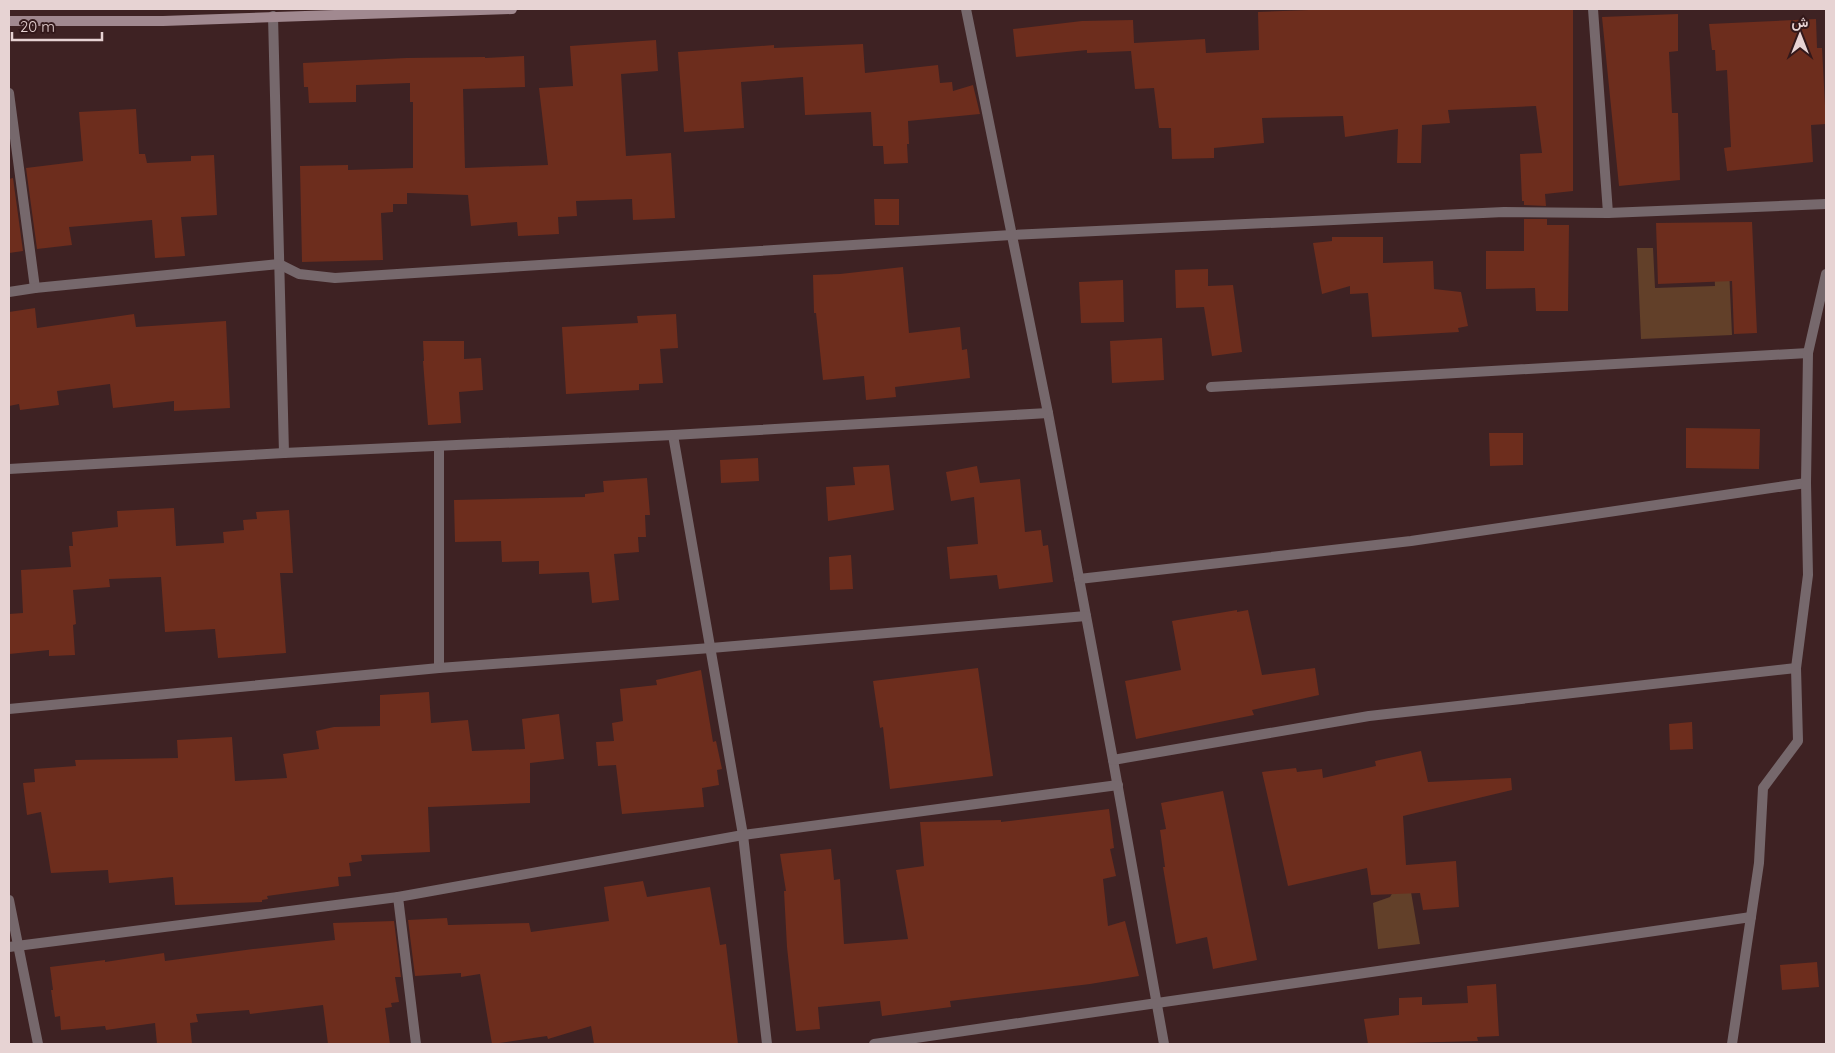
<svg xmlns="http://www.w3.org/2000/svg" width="1835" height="1053" viewBox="0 0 1835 1053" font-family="Quicksand,Vazirmatn,sans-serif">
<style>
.green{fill:#624029}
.building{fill:#6d2d1d}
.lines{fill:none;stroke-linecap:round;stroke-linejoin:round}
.street{stroke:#76686c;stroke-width:10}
.secondary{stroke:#a18990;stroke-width:10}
</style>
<rect width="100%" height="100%" fill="#3e2223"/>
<g class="green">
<path d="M 1728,246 L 1732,335 L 1641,339 L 1637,248 L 1653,248 L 1655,288 L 1715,286 L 1713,247 Z"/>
<path d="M 1407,869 L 1420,944 L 1378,949 L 1373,903 L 1390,897 Z"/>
</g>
<g class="building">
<path d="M 1335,9 L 1573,9 L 1573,191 L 1545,194 L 1546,206 L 1524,205 L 1524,201 L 1522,201 L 1520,154 L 1542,153 L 1536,106 L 1448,110 L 1450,123 L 1422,125 L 1421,163 L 1397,163 L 1398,129 L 1345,137 L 1343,116 L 1262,118 L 1264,143 L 1214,148 L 1214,158 L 1172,159 L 1171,128 L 1159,128 L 1154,88 L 1135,89 L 1131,51 L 1087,53 L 1087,50 L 1016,57 L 1013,29 L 1082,21 L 1133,20 L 1134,43 L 1205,39 L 1206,53 L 1259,50 L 1258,12 Z"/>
<path d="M 1678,14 L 1678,51 L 1669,52 L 1672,113 L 1678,113 L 1680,180 L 1619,186 L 1602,17 Z"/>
<path d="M 1816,19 L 1817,48 L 1822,48 L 1826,124 L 1811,125 L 1813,162 L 1727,171 L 1724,148 L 1731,147 L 1727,70 L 1716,71 L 1715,50 L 1712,50 L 1709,24 Z"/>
<path d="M 656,40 L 658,71 L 621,74 L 626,156 L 671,153 L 675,218 L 633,220 L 632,199 L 576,201 L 577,216 L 558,217 L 559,234 L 518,236 L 517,222 L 471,226 L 468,195 L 407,193 L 407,204 L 393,204 L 393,212 L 381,213 L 383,260 L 302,262 L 300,166 L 348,165 L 348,170 L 413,168 L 413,102 L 410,102 L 410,83 L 356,85 L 356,102 L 309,103 L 308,87 L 304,87 L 303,63 L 406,58 L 485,57 L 485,58 L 524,56 L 525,87 L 463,89 L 465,168 L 548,165 L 539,88 L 573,86 L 570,46 Z"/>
<path d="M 863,44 L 865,73 L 938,65 L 940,83 L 952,82 L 953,91 L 973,85 L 980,114 L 908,121 L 909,144 L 907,144 L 908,163 L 884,164 L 883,146 L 873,146 L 871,112 L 805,115 L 803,77 L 741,82 L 744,128 L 684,132 L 678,52 L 774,45 L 774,48 Z"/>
<path d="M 136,109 L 139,154 L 145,154 L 147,163 L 191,161 L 191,156 L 214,155 L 217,215 L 181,217 L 185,256 L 155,258 L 152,220 L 69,227 L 72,245 L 37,249 L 26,168 L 83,161 L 79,112 Z"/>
<path d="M 13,178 L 23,251 L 9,253 L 9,179 Z"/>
<path d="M 874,199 L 899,199 L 899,225 L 875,225 Z"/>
<path d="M 1524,219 L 1547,219 L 1547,225 L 1569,225 L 1568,311 L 1536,311 L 1535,288 L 1486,289 L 1486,251 L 1524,251 Z"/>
<path d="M 1752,222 L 1757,333 L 1734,334 L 1732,281 L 1658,284 L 1656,223 Z"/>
<path d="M 1332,237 L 1383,237 L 1383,263 L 1433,261 L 1434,289 L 1461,292 L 1468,326 L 1458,328 L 1459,332 L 1372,337 L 1368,293 L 1350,294 L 1350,286 L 1322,294 L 1313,243 L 1332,241 Z"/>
<path d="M 903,267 L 909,333 L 960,327 L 962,350 L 967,349 L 970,378 L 895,387 L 896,397 L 866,400 L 864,376 L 823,380 L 816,313 L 814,313 L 813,275 L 840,274 Z"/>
<path d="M 1208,269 L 1208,286 L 1233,285 L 1242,352 L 1212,356 L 1204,307 L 1176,308 L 1175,270 Z"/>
<path d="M 1123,280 L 1124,322 L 1081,323 L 1079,282 Z"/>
<path d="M 35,308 L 37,328 L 134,314 L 136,327 L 226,321 L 230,408 L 174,411 L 174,401 L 113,408 L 110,384 L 57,391 L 59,405 L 20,410 L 19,404 L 9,406 L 9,312 Z"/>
<path d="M 676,314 L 678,348 L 660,349 L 663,383 L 639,384 L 639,390 L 566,394 L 562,327 L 638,323 L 637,316 Z"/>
<path d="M 1162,338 L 1164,380 L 1112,383 L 1110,341 Z"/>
<path d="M 423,341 L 464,341 L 464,359 L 481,358 L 483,390 L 459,392 L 461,423 L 428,425 L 423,361 L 424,361 Z"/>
<path d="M 1686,428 L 1760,429 L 1759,469 L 1686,468 Z"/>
<path d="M 1489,433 L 1523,433 L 1523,465 L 1490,466 Z"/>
<path d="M 758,458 L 759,481 L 721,483 L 720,460 Z"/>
<path d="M 889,465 L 894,510 L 828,521 L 826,487 L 855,485 L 853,467 Z"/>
<path d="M 977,466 L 980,483 L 1020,479 L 1025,532 L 1041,530 L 1043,546 L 1048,545 L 1053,582 L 999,589 L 997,575 L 950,579 L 947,547 L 978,544 L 974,497 L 951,501 L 946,472 Z"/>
<path d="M 647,478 L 650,515 L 645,515 L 646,537 L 638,537 L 639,552 L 614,554 L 619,600 L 592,603 L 589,572 L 539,574 L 539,561 L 502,562 L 501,541 L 455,542 L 454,500 L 585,497 L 585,494 L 604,492 L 603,481 Z"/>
<path d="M 174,508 L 176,546 L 224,543 L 223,532 L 244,530 L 243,520 L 257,519 L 256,512 L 289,510 L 293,573 L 280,573 L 286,653 L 218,658 L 215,629 L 165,632 L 161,577 L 109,579 L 110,587 L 73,590 L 76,624 L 73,625 L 75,655 L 49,656 L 49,650 L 9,654 L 9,614 L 23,613 L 21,570 L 71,567 L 69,546 L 73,546 L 72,532 L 118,527 L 117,511 Z"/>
<path d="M 851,555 L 853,589 L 830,590 L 829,557 Z"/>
<path d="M 1237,610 L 1237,612 L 1248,610 L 1262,675 L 1315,668 L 1319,695 L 1252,710 L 1254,715 L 1136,739 L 1125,681 L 1181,670 L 1172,621 Z"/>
<path d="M 978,668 L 993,776 L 890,789 L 883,727 L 880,728 L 873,681 Z"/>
<path d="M 701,670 L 713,742 L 716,741 L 722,769 L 717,770 L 719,785 L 702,788 L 704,807 L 622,814 L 616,765 L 598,766 L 596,742 L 614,741 L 612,723 L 623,721 L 620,689 L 657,685 L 656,680 Z"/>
<path d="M 429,692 L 431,723 L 468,720 L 472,751 L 525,749 L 522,719 L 559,714 L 564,759 L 530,763 L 530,803 L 428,807 L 430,852 L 361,855 L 362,861 L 349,863 L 351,876 L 338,877 L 339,886 L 267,896 L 268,899 L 262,900 L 262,902 L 175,905 L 173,877 L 109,883 L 108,870 L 51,873 L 41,812 L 27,815 L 23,783 L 35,782 L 34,769 L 76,766 L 75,760 L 178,758 L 177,740 L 232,737 L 235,781 L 287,778 L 283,754 L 319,749 L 316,731 L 334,727 L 380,726 L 380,695 Z"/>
<path d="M 1692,722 L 1693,749 L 1670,750 L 1669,724 Z"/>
<path d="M 1421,751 L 1428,782 L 1511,778 L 1512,790 L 1403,816 L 1406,865 L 1456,861 L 1459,907 L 1423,910 L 1420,893 L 1371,895 L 1367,868 L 1288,886 L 1262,772 L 1296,768 L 1297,772 L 1322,769 L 1323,778 L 1376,766 L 1375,761 Z"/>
<path d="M 1223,791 L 1257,960 L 1213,969 L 1207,937 L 1176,944 L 1163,867 L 1165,867 L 1160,830 L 1166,829 L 1161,803 Z"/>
<path d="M 1109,809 L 1114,848 L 1110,849 L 1116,876 L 1103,879 L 1108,926 L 1125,921 L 1139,976 L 1090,984 L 950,1001 L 951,1007 L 882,1016 L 880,1001 L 818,1007 L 820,1029 L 796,1031 L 787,947 L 784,891 L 786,891 L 780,854 L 831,849 L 834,880 L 840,879 L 844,944 L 908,939 L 896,870 L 924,866 L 920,822 L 1001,820 L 1001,822 Z"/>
<path d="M 643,881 L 647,897 L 710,887 L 720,945 L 726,944 L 738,1044 L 594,1044 L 591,1026 L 548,1039 L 547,1036 L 492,1044 L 480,974 L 461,977 L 461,973 L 415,976 L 408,920 L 447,918 L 448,925 L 529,923 L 531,932 L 609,921 L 604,887 Z"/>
<path d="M 394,921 L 401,977 L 395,977 L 399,1002 L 391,1003 L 392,1007 L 385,1008 L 390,1044 L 328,1044 L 323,1005 L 250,1014 L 249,1010 L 196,1014 L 198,1022 L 190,1023 L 192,1044 L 157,1044 L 155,1023 L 106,1030 L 105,1026 L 61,1030 L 60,1016 L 55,1017 L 51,990 L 53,990 L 50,967 L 105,960 L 105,962 L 164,953 L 165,961 L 253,949 L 335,940 L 333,923 Z"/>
<path d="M 1817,962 L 1819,987 L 1782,990 L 1780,965 Z"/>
<path d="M 1496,984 L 1499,1036 L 1477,1037 L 1478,1041 L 1368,1044 L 1364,1019 L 1399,1015 L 1399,998 L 1422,997 L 1422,1005 L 1468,1003 L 1467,986 Z"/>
</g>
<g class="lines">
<g class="street">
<path d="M 966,9 L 1048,413 L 1113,760 L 1164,1044"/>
<path d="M 1593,9 L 1608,213"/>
<path d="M 273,16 L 284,453"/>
<path d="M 9,93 L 35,288"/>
<path d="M 9,292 L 35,288 L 279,264 L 299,274 L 335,278 L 1011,235 L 1504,212 L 1608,213 L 1826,204"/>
<path d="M 1211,387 L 1808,353"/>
<path d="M 673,435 L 743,835 L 767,1044"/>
<path d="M 439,446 L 439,668"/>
<path d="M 9,469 L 284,453 L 673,435 L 1048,413"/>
<path d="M 1079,579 L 1411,541 L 1806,483"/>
<path d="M 9,709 L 439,668 L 711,648 L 1086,616"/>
<path d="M 1113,760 L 1369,716 L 1796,668"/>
<path d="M 9,900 L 38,1044"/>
<path d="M 9,947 L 398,897"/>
<path d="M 416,1044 L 398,897 L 743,835 L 1118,785"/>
<path d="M 874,1044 L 1751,917"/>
<path d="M 1732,1044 L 1759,863 L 1763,788 L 1798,741 L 1796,668 L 1808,575 L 1806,483 L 1808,353 L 1826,274"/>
</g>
<path class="secondary" d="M 9,21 L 163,21 L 512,9"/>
</g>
<rect width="1835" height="1053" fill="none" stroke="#e7d3d3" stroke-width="20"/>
<g transform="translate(1800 35)" stroke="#33181a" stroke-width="4" paint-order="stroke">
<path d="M0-4L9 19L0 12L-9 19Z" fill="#e7d3d3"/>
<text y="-8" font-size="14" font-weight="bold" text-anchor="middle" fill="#e7d3d3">ش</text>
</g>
<path d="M12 32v8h90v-8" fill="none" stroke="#e7d3d3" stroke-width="2.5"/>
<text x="20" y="32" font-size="15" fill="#e7d3d3" stroke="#33181a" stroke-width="4" paint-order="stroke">20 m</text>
</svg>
